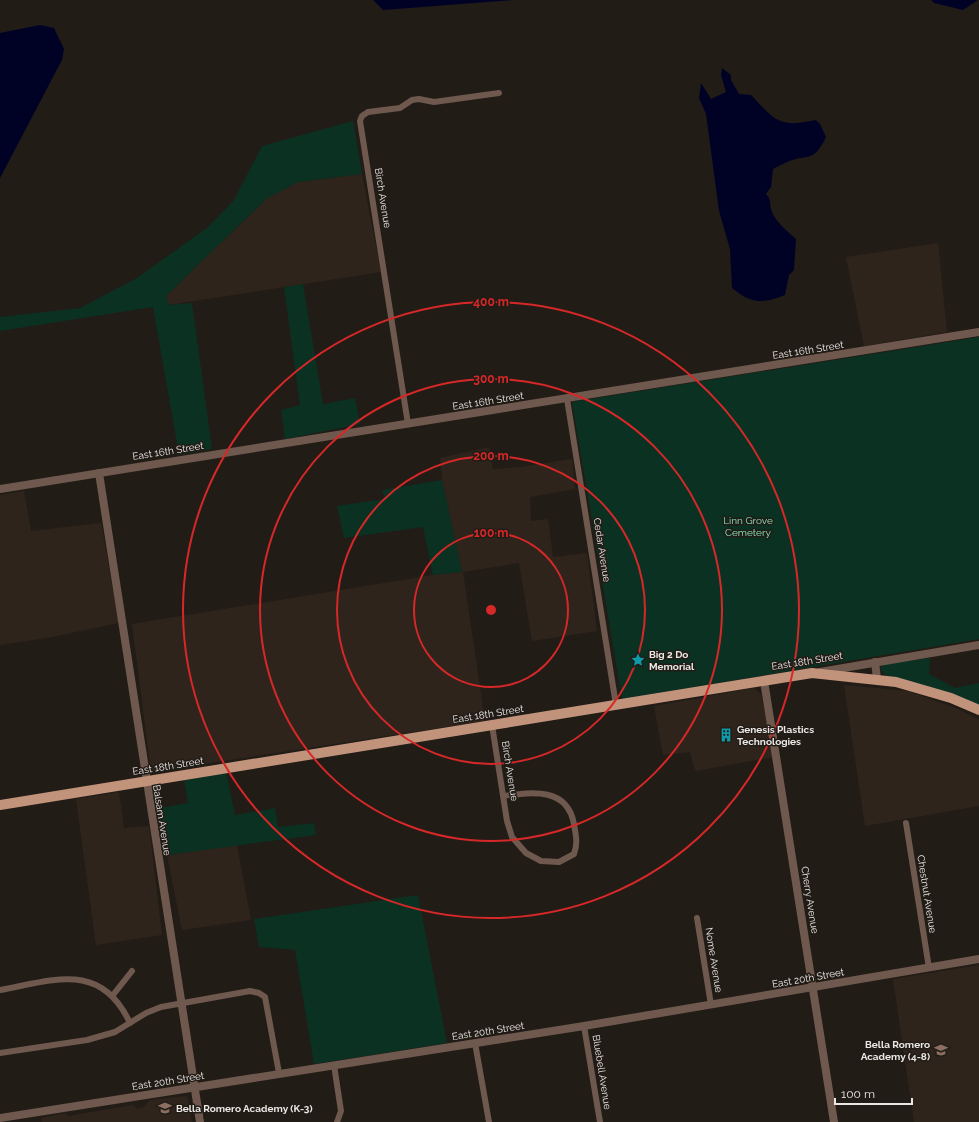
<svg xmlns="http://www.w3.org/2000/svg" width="979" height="1122" viewBox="0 0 979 1122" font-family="Raleway,sans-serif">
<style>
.built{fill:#2f241c}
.green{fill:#0b3122}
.water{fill:#000225}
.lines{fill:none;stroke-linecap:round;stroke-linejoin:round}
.minor{stroke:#6f584d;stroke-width:6}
.tertiary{stroke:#6f584d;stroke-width:8}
.primary{stroke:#c1937b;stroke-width:10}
.ring{fill:none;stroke:#d62828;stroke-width:2}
.labels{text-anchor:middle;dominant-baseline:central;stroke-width:3;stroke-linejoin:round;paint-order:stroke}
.street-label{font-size:10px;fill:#ebe7e4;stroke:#221c17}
.park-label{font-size:10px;fill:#89e4ba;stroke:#221c17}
.poi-label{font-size:10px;font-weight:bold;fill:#ebe7e4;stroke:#221c17;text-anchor:start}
.centre{fill:#d62828;stroke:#221c17;stroke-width:2}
.ring-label{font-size:12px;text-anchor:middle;font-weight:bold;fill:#d62828;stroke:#221c17;stroke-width:3;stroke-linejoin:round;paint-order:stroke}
</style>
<rect width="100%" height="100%" fill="#221c17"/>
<g class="built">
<path d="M 362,174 L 381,272 L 169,305 L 166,296 L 266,199 L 298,182 Z"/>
<path d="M 938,243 L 947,332 L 864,346 L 846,257 Z"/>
<path d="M 489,447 L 493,469 L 520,467 L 572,459 L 575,489 L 530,497 L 531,521 L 548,519 L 553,557 L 587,553 L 597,631 L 532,641 L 519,563 L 463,572 L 485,721 L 151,772 L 132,624 L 433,575 L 462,572 L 442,480 L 440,458 Z"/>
<path d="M 24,491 L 31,531 L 101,523 L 119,623 L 47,638 L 0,645 L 0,495 Z"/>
<path d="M 844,685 L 908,691 L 958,709 L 979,720 L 979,806 L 865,826 Z"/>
<path d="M 754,688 L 761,694 L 774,757 L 695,771 L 690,752 L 663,755 L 654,706 Z"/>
<path d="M 119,792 L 124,828 L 149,826 L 162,935 L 96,945 L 76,799 Z"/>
<path d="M 237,845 L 251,920 L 182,930 L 167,855 Z"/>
<path d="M 979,965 L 979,1122 L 914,1122 L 893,979 Z"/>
<path d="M 186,1096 L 188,1099 L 192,1122 L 42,1122 L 41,1118 L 65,1113 L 68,1116 L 133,1105 L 137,1109 L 144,1107 L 150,1100 Z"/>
</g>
<g class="green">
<path d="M 353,121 L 362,174 L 298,182 L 266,199 L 166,296 L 169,305 L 192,303 L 212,449 L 179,455 L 153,307 L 0,331 L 0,317 L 80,308 L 137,278 L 208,227 L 234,200 L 262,146 Z"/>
<path d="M 303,284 L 323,404 L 355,398 L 360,424 L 285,439 L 281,410 L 300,405 L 284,287 Z"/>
<path d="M 979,337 L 979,639 L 622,699 L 572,402 Z"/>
<path d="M 442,480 L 462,572 L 433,575 L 423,527 L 344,538 L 337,506 L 385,499 L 382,490 Z"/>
<path d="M 930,658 L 929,674 L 955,688 L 979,683 L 979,707 L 918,684 L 885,675 L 880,669 L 884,664 Z"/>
<path d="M 226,773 L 235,815 L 275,808 L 278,827 L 314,823 L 316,835 L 167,855 L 159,808 L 188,803 L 184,780 Z"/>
<path d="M 418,895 L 447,1043 L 314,1064 L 295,950 L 259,947 L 254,919 Z"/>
</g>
<g class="water">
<path d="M 373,0 L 513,0 L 383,10 Z"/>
<path d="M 931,0 L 978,0 L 963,10 L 934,3 Z"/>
<path d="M 40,25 L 54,28 L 64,49 L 62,60 L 0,178 L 0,33 Z"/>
<path d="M 722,68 L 731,75 L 731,80 L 739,94 L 751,95 C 776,121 778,128 816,120 L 820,124 L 826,137 C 813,164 808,153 787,162 C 782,164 777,167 773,169 L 771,187 L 766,194 C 772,200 769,204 772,212 C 776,222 788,232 796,239 L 794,270 L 789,275 L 785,295 C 761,304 752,304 732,288 L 730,249 L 719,211 L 706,114 L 699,98 L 701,83 L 711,99 L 726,92 L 721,75 Z"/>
</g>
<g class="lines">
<g class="minor">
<path d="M 567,399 L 616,705"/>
<path d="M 408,424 L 360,121 L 362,116 L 368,112 L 400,108 L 412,100 L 419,99 L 434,102 L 499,93"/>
<path d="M 492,725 L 507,821 L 512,837 L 526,853 L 541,861 L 559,862 L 574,854 C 578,843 576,836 574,824 C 567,787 533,792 503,796"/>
<path d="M 906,823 L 929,968"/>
<path d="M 697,918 L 711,1005"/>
<path d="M 0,990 C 54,980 101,961 130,1023"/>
<path d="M 113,995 L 132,971"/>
<path d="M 584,1026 L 600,1122"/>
<path d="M 475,1043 L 489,1122"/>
<path d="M 0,1053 L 87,1040 L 115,1032 L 146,1013 L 161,1007 L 250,991 L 259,993 L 265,997 L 279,1073"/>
<path d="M 334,1065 L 341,1111 L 337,1122"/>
</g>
<g class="tertiary">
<path d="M 99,473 L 200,1122"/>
<path d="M 0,489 C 326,436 653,385 979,332"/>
<path d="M 875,662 L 877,679"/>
<path d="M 820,672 L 979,645"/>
<path d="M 764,681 L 834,1122"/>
<path d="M 0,1118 L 584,1026 L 979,959"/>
</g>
<path class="primary" d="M 0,805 L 812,673 L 896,682 L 951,698 L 979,710"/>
</g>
<g class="ring">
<circle cx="491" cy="610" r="77"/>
<circle cx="491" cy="610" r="154"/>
<circle cx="491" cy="610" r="231"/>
<circle cx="491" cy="610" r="308"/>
</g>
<defs>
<g id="sight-bare" transform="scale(1.08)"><path d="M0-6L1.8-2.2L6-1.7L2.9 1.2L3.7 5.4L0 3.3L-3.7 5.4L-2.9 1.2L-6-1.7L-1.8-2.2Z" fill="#0f9aa8" stroke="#221c17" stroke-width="2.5" paint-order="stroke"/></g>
<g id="building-bare" transform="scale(1.08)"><path d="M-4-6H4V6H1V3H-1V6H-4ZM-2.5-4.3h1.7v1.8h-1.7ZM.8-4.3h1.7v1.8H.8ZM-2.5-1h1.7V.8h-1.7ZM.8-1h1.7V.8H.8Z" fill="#0f9aa8" stroke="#221c17" stroke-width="2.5" paint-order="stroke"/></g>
<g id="school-bare" transform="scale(1.08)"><path d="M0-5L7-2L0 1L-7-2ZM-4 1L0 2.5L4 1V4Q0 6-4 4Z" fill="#8d6e63" stroke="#221c17" stroke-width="2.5" paint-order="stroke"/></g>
</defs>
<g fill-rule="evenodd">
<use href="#sight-bare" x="638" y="660"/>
<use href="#building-bare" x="726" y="735"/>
<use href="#school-bare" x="941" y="1050"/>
<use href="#school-bare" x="165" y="1108"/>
</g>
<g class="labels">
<g class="street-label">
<text transform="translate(383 198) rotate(81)">Birch Avenue</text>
<text transform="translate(808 350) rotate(-9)">East 16th Street</text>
<text transform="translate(488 401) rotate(-9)">East 16th Street</text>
<text transform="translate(168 451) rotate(-9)">East 16th Street</text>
<text transform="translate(602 550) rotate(81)">Cedar Avenue</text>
<text transform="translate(807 661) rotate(-9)">East 18th Street</text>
<text transform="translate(488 714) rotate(-9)">East 18th Street</text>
<text transform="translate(168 766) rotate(-9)">East 18th Street</text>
<text transform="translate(510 771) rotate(81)">Birch Avenue</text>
<text transform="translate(162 820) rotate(81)">Balsam Avenue</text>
<text transform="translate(927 894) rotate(81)">Chestnut Avenue</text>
<text transform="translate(810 900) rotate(81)">Cherry Avenue</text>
<text transform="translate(714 960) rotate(81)">Nome Avenue</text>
<text transform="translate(808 978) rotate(-10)">East 20th Street</text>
<text transform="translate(488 1031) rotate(-9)">East 20th Street</text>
<text transform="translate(602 1072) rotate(81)">Bluebell Avenue</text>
<text transform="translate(168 1081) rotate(-9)">East 20th Street</text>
</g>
<g class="park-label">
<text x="748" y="520">Linn Grove<tspan x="748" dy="12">Cemetery</tspan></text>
</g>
<g class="poi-label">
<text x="649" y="654">Big 2 Do<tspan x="649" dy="12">Memorial</tspan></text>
<text x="737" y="729">Genesis Plastics<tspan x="737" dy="12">Technologies</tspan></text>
<text x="930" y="1044" text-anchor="end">Bella Romero<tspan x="930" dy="12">Academy (4-8)</tspan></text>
<text x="176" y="1108">Bella Romero Academy (K-3)</text>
</g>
</g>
<circle cx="491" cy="610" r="6" class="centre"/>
<g class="ring-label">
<text x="491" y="306">400 m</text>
<text x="491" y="383">300 m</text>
<text x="491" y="460">200 m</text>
<text x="491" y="537">100 m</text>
</g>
<path d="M835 1098v6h77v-6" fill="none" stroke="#ebe7e4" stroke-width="2"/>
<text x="841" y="1098" font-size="12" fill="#ebe7e4" stroke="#221c17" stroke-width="3" paint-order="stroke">100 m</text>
</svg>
